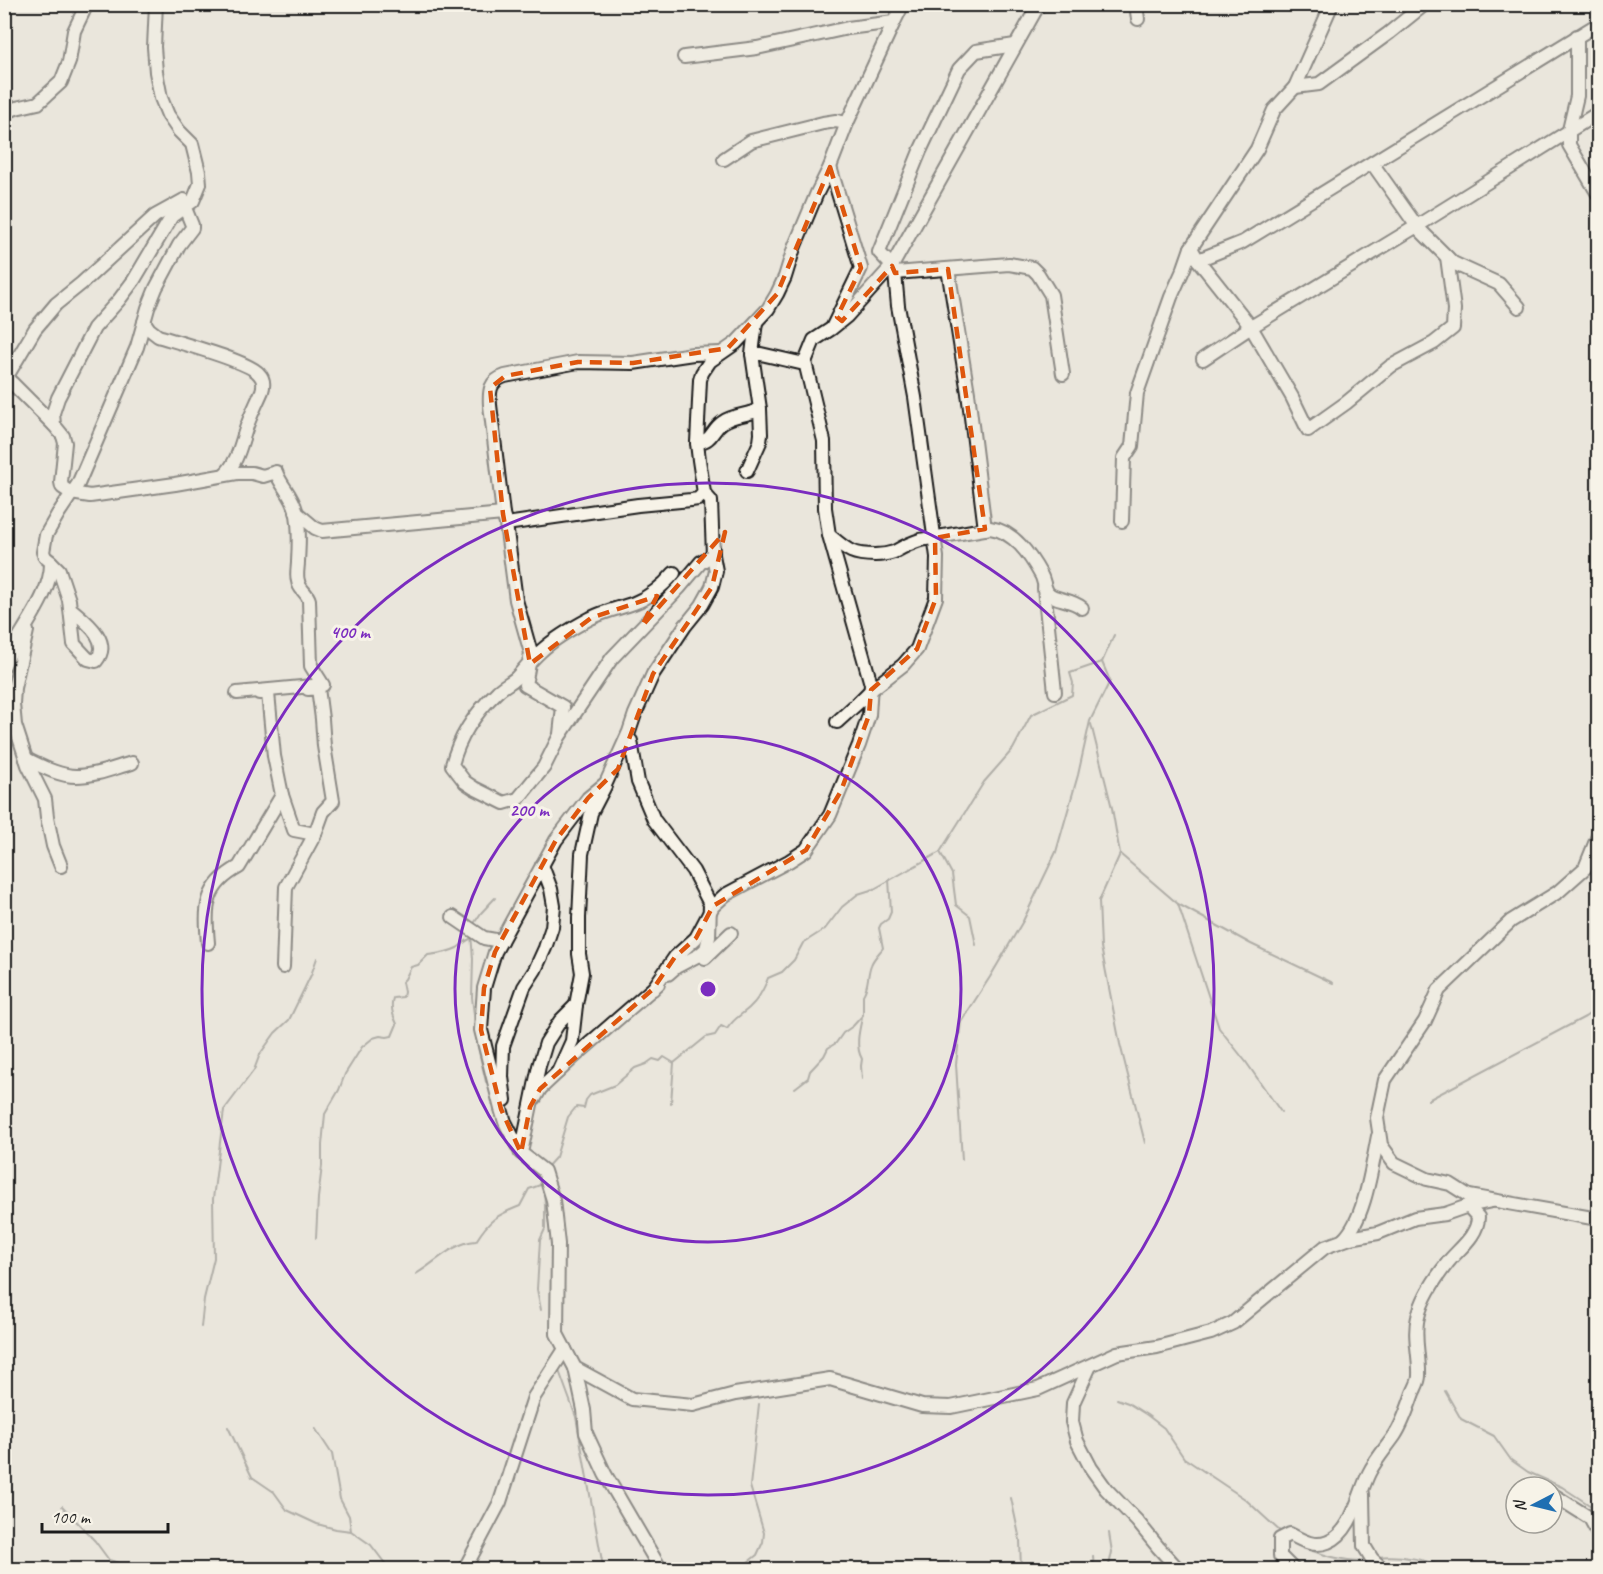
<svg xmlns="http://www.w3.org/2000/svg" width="1603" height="1574" viewBox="0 0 1603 1574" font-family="Caveat,sans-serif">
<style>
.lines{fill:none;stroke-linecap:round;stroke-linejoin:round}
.stream{stroke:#6d6c68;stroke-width:2}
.minor-casing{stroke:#1c1c1c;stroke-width:16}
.minor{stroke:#f7f3e8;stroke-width:12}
.marked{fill:none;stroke:#de560d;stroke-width:4.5;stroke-dasharray:12 8;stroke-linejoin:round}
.ring{fill:none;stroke:#7b2cbf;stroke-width:3}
.centre{fill:#7b2cbf;stroke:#f7f3e8;stroke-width:3}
.ring-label{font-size:18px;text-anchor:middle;font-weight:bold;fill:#7b2cbf;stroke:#f7f3e8;stroke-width:6;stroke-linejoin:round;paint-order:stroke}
</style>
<rect width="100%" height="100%" fill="#eae6dc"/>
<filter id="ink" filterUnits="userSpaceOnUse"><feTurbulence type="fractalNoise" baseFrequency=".0167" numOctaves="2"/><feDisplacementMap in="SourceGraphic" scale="12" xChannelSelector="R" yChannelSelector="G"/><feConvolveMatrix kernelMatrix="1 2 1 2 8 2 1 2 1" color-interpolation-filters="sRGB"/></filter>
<g filter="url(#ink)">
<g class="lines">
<g class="stream">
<path d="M 1091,724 L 1112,808 L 1120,854 L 1099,901 L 1101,947 L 1120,1044 L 1145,1143"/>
<path d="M 1120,854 L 1178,904 L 1219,1028 L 1246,1062 L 1281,1112"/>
<path d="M 1178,904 L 1251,944 L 1333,983"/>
<path d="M 473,925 L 481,913 L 495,898"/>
<path d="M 471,934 L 473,959 L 472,997 L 477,1043 L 486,1082"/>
<path d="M 976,945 L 970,916 L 956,905 L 952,874 L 940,852 L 984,782 L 1013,749 L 1031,715 L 1072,695 L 1073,683 L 1070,673 L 1102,662"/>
<path d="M 862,1018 C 859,1031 855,1047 862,1059 L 861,1066 L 862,1079"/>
<path d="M 795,1088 L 808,1078 L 810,1071 L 824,1056 L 828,1048 L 836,1043 L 843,1033 L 853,1026 L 863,1015 L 863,995 C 869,986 867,975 871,965 C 873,959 879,953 883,948 L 879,928 L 881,924 L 888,919 L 891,912 L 889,879"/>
<path d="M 1428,1100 L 1585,1017 L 1598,1008"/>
<path d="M 671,1103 L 674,1063 L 706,1037 L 715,1035 L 721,1026 L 727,1029 C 734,1018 740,1016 749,1008 C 759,999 764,989 768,978 L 782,972 L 794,960 L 803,943 L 825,929 L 842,907 L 858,894 L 874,889 L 940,852"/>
<path d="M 962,1160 L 956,1064 L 961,1022 L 990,977 L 1023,921 L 1056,852 L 1078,775 L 1090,721 L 1110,681 L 1102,662 L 1114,635"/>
<path d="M 546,1168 L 556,1157 L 568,1117 L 576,1107 L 584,1108 L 586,1100 L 590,1095 L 615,1085 L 635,1068 L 646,1064 L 653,1059 L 660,1061 L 664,1057 L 674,1063"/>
<path d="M 316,1238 L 318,1198 L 322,1166 L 322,1145 L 325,1114 L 339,1090 L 345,1074 L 362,1047 L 373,1038 L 380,1036 L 387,1037 L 392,1036 L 397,1024 C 393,1016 390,1007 393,998 L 403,997 L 404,992 L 402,982 L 405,979 L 411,967 L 418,965 L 428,955 C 438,954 449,952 457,948 C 462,945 465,941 470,939"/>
<path d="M 416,1274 C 436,1262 452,1243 476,1241 C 489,1220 497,1215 520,1206 L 529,1189 L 543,1184"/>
<path d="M 541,1310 L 537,1289 L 540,1240 L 545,1229 L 545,1206 L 544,1188"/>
<path d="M 201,1327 L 204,1299 L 214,1258 L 213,1199 L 224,1110 L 254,1070 L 260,1054 L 275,1033 L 289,1020 L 311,975 L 317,958"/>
<path d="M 558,1368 L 576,1417 L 602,1561 L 605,1570"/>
<path d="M 1445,1391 L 1461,1419 L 1494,1436 L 1511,1460 L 1528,1472 L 1562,1487 L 1591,1506 L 1598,1512"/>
<path d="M 1117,1399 L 1128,1403 L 1147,1415 L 1164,1428 L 1184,1458 L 1245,1499 L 1283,1534"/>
<path d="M 228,1427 L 252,1477 L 274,1492 L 287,1510 L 317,1524 L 336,1529 L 351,1531 L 371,1545 L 390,1570"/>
<path d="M 315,1428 L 332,1454 L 340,1499 L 349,1516 L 351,1531"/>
<path d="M 1011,1498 L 1020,1540 L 1021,1570"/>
<path d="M 62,1506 L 95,1541 L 109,1560 L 126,1565 L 135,1570"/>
<path d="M 1306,1548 C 1321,1555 1350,1563 1367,1560"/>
<path d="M 1093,1556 L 1094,1570"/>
<path d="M 1378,1557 C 1396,1554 1433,1560 1449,1570"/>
<path d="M 738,1570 L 757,1555 L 763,1542 L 764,1533 L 750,1486 L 759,1404"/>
<path d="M 1108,1570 L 1112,1552 L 1109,1533"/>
</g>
<g class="minor-casing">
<g id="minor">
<path d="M 156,4 L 154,47 L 156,72 L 161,98 L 168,115 L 179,131 L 192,144 L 199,172 L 200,184 L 193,201 L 172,216 L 134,280 L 119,300 L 94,328 L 58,398 L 53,413 L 54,425 L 63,436 L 65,443 L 61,482 L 62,487 L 71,493 L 90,496 L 175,484 L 237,473 L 252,473 L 263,476 L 276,472 C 281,486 292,495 296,510 C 300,526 299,545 298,562 C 298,568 296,575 298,581 C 299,590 307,592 309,600 L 311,666 L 323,685 L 237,693"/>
<path d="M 1136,4 L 1138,19"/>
<path d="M 1332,4 L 1295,87 L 1274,110 L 1257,149 L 1191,248 L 1198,260 L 1251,327 L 1417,226 L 1598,113"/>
<path d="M 1577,36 L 1577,96 L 1569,130 L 1569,145 L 1598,194"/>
<path d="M 684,57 L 757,48 L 848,28 L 894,22"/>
<path d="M 1295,87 L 1319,84 L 1389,33 L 1425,4"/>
<path d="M 4,113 L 16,108 L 38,103 L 61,82 L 69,62 L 74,31 L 87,4"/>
<path d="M 724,159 L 751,141 L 823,123 L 836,121 L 847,123"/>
<path d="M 1372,163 L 1418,228 L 1453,263 L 1499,284 L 1519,307"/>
<path d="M 830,167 L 861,268 L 833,326"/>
<path d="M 1198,260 L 1243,242 L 1598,24"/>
<path d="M 948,269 L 968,393 L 985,529"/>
<path d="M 895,273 L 1009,264 L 1032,268 L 1038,274 L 1051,295 L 1063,374"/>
<path d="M 144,322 L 149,329 L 158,336 C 177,342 249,361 259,374 C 264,379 264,385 262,391 C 256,405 249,418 245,432 C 240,447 237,463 224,475"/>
<path d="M 752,354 L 761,354 L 800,363 L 805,362 L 814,340 L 831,329 L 847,316 L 892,266 L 1039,4"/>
<path d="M 1203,359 L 1251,327 L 1292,397 L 1308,430 L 1346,403 L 1391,366 L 1434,343 L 1453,328 L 1454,309 L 1447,257"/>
<path d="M 805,362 L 824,441 L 825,508 L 829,535 C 847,550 851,555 875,555 C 881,555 888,554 894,552 C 903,547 910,543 920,540 L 990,528 C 1014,531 1030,555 1041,575 C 1044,580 1044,588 1048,593 C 1054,600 1072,599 1082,608"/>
<path d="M 4,376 L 6,378 L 35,329 L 56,304 L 82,283 L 155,216 L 184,200"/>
<path d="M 4,381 L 6,378 L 12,383 L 54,425"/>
<path d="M 697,443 C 715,439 710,431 723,422 C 734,414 748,416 760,409"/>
<path d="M 747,471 L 760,442 L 761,434 L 760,409 L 752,354 L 756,322"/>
<path d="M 296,512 L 315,528 L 322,531 L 503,514"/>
<path d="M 1122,521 L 1124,458 L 1132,446 L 1137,393 L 1171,297 L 1184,268 L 1191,248"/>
<path d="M 506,524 L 638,505 L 691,500 L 698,499 L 704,493"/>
<path d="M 51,562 L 59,570 L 69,600 L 74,644 L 88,659 L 96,661 C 113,641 85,621 71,609"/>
<path d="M 674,573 C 663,586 650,597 634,603 C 620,608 605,611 591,618 C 574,627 555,638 541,651 C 532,659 524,669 516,678 C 510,683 503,686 497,692 C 476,712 459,737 452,765 L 465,782 L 474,788 L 504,803 L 518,799 L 544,767 L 559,737 L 612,658 L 679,588 L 701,562 L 713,555"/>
<path d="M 1044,588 L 1055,692"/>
<path d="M 27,631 L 14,688 L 13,704 L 15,725 L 28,765 L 45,799 L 47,817 L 53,846 L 61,866"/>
<path d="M 4,665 C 18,633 52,596 51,562 L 45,557 L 43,552 L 46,535 L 58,514 L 78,484 L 137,347 L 148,308 L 156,288 L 179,245 L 192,228 L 192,225 L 185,208"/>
<path d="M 308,689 L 318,688 L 322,719 L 324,746 L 333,801 L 323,812 L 315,834"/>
<path d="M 259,693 L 268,693 L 274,756 L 282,795 L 294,830 L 315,834 L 286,887 L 283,967"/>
<path d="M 837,722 L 860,701 L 871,690 L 903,665 L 917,649 L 936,598 L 937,557 L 915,397 L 898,306 L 895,273 L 892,266 L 879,252 L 920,151 L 959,69 L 976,51 L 1015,45"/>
<path d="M 560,734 L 563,707 L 525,685 L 531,653 L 516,600 L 506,524 L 503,514 L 490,405 C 489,390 490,381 505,376 L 578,362 L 633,363 L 693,354 L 721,353"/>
<path d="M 631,741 L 638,782 L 654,820 L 693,871 L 710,904 L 709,937 L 706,949 L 699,955 L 676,967 L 668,974"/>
<path d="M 26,759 C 41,766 59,776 76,776 C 95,776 114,768 132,763"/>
<path d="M 1598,836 L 1585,868 L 1558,892 L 1511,921 L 1439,990 L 1425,1021 L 1385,1080 L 1377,1118 L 1381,1145 L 1394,1163 L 1427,1179 L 1450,1184 L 1469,1196 L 1598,1219"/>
<path d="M 453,917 L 484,938 L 501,941"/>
<path d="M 208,943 C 205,908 204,886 239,867 L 282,795"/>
<path d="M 705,958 L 731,933"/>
<path d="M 653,989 L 675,957 L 696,938 L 713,906 L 725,895 L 789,861 L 806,850 L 830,815 L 859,745 L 869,715 L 871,684 L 829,535"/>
<path d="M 576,1005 L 582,973 L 579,954 L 579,918 L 582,854 L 591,813 L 605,786"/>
<path d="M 558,1072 L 572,1041 L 576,1005 L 560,1021 L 546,1043 L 539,1066 L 521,1153 L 544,1171 L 553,1200 L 558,1244 L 557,1334 L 575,1368 L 632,1399 L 693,1405 L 735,1394 L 830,1379 L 922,1406 L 951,1407 L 1038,1389 L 1117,1353 L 1157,1347 L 1211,1333 L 1233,1323 L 1325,1247 L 1350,1238 L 1378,1233 L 1415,1218 L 1445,1214 L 1468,1206 L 1492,1201"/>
<path d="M 535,1098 L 540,1089 L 574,1057 L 658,984"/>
<path d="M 505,1100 L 502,1077 L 503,1046 L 524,987 L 535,970 L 545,948 L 552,927 L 554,906 L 551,889 L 542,865"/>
<path d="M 521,1153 L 505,1122 L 501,1109 L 481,1030 L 484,988 L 495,952 L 556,840 L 588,798 L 606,783 L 629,732 L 635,714 L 653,674 L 685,626 L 702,605 L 712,587 L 716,571 L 713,555 L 711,501 L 704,493 L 699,460 L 697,443 L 700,380 L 702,373 L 710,361 L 736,343 L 768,309 L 777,294 L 785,277 L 794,248 L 817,193 L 830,167 L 847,123 L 894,22 L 903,4"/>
<path d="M 1343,1240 C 1365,1220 1372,1165 1378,1136"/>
<path d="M 1090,1366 L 1073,1403 L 1072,1422 L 1077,1441 L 1091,1468 L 1106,1489 L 1137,1521 L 1158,1547 L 1179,1570"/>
<path d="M 575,1368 L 584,1410 L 586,1433 L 605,1474 L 661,1570"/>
<path d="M 1363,1494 L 1364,1546 L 1372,1559 L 1384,1570"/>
<path d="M 1552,1494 L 1590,1518 L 1598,1533"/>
<path d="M 464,1570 L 500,1502 L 534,1397 L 565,1349"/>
<path d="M 1294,1570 L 1280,1556 L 1280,1539 L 1290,1534 C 1301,1540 1314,1548 1328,1542 C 1352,1533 1359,1493 1369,1473 C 1376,1459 1386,1448 1395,1435 C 1403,1423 1408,1407 1413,1393 C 1415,1388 1419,1382 1419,1376 C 1420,1357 1413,1336 1418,1317 C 1422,1298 1437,1276 1449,1261 C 1460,1248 1478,1235 1478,1217 L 1468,1206"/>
</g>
</g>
<use href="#minor" class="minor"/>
</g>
</g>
<path d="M0 0H1603V1574H0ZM 830,167 L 861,268 L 837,317 L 842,321 L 892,266 L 895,273 L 948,269 L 985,529 L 935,538 L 936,598 L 917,649 L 871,690 L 869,715 L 841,791 L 806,850 L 713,906 L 696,938 L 675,957 L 653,989 L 540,1089 L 530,1107 L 521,1153 L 501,1109 L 481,1030 L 484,988 L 495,952 L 556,840 L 588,798 L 618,769 L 653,674 L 712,587 L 725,532 L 642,626 L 657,596 L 591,618 L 530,664 L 503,514 L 490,388 L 505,376 L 578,362 L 633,363 L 728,348 L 777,294 Z" fill="#eae6dc" fill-opacity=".55" fill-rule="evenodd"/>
<path class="marked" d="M 830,167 L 861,268 L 837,317 L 842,321 L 892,266 L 895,273 L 948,269 L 985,529 L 935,538 L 936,598 L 917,649 L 871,690 L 869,715 L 841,791 L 806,850 L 713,906 L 696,938 L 675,957 L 653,989 L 540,1089 L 530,1107 L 521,1153 L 501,1109 L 481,1030 L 484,988 L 495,952 L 556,840 L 588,798 L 618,769 L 653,674 L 712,587 L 725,532 L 642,626 L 657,596 L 591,618 L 530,664 L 503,514 L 490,388 L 505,376 L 578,362 L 633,363 L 728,348 L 777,294 Z"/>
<g class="ring">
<circle cx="708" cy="989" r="253"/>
<circle cx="708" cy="989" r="506"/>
</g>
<circle cx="708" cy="989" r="9" class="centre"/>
<g class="ring-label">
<text x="350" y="638">400 m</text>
<text x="529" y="816">200 m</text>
</g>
<rect width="1603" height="1574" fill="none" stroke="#f7f3e8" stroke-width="24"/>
<rect x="12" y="12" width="1579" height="1550" fill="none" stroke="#1c1c1c" stroke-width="2" filter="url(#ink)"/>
<g transform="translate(1534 1505) rotate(263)"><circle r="28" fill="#f7f3e8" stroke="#9f9d96" stroke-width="1.5"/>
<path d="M0-4.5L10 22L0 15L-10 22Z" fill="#1f6fb2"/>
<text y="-9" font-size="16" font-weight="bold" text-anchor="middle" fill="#1c1c1c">N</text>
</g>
<path d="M42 1523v9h126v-9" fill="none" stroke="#1c1c1c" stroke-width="3"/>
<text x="51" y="1523" font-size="18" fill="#1c1c1c" stroke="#f7f3e8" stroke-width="4.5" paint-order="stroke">100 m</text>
</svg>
